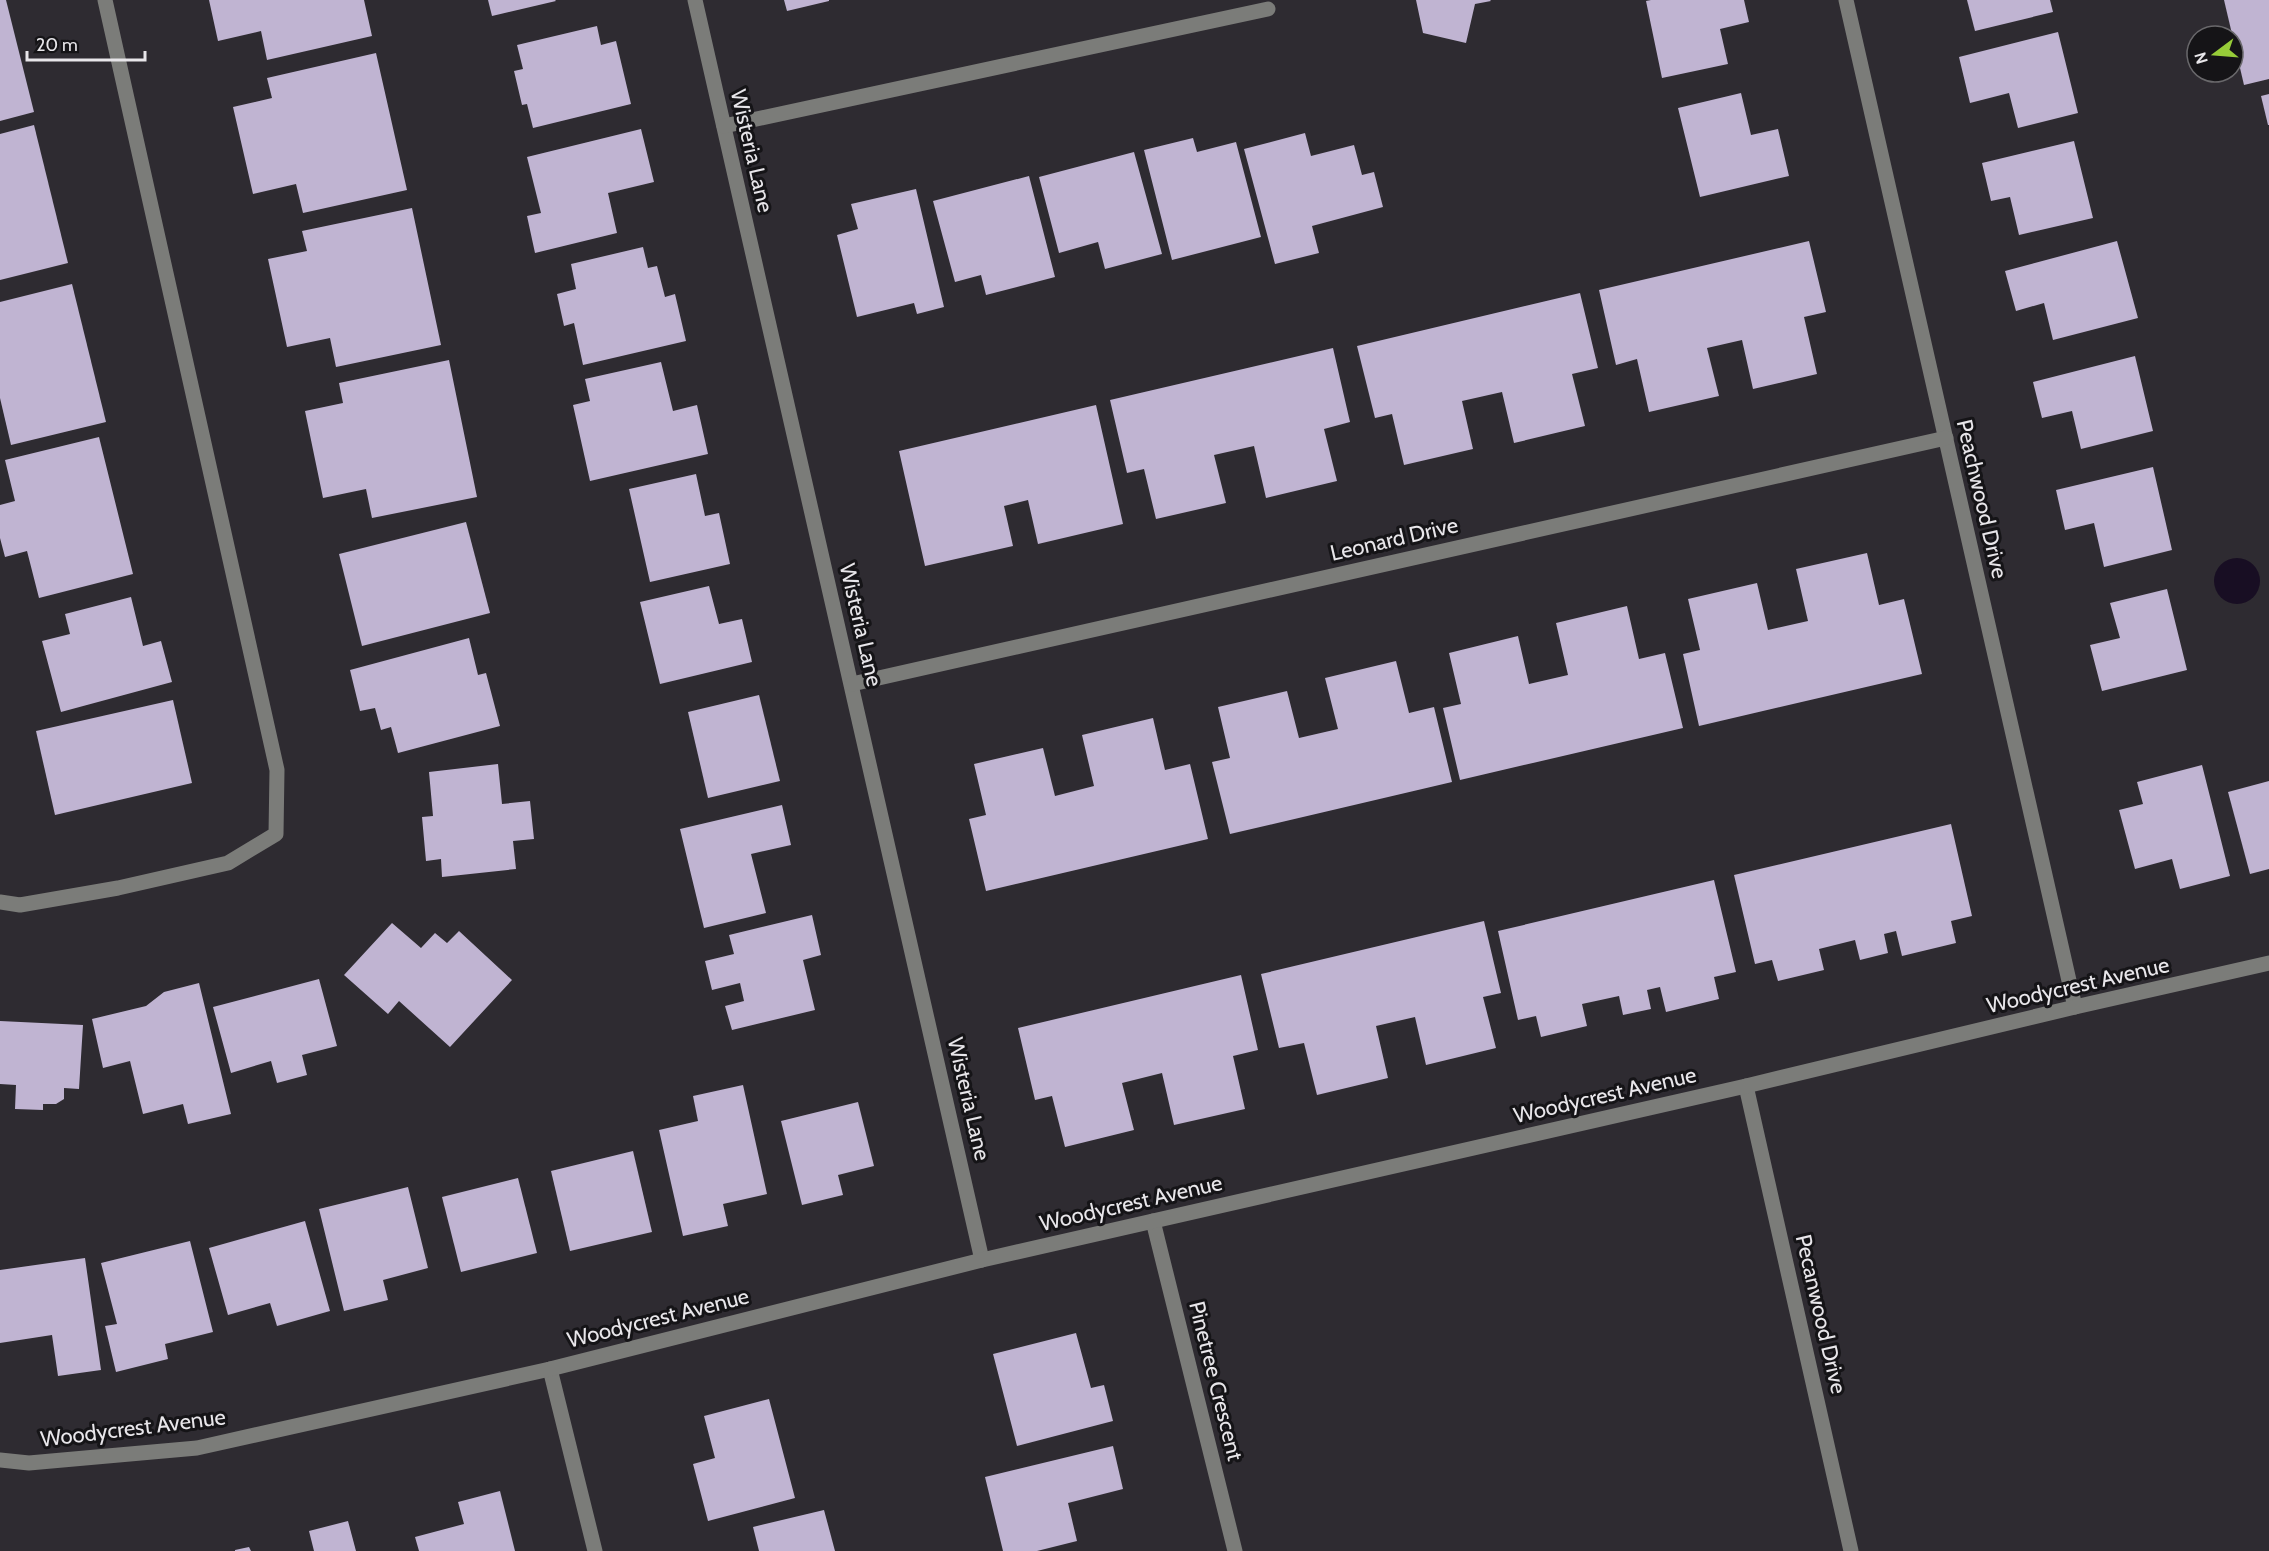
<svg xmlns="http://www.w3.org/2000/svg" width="2269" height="1551" viewBox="0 0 2269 1551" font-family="Cabin,sans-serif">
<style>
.water{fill:#180e23}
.building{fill:#c0b4d2}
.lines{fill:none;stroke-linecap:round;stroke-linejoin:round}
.minor{stroke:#7b7c79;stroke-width:15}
.labels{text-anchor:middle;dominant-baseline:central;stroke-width:6;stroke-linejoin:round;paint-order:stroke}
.street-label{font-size:22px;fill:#e8e6ea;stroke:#151417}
</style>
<rect width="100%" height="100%" fill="#2e2b31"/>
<circle class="water" cx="2237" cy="581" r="23"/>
<g class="building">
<path d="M 0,0 L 6,0 L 34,112 L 0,121 Z"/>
<path d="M 209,0 L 364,0 L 372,36 L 267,60 L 261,31 L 218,41 Z"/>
<path d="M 488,0 L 555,0 L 556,1 L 492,16 Z"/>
<path d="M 784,0 L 829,0 L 829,1 L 787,11 Z"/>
<path d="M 1416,0 L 1490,0 L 1491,1 L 1475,4 L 1466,43 L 1423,33 Z"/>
<path d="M 1651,0 L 1744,0 L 1749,22 L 1720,29 L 1728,64 L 1662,78 L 1646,1 Z"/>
<path d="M 1967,0 L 2050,0 L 2053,12 L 1975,31 Z"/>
<path d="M 2224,0 L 2269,0 L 2269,79 L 2244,85 Z"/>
<path d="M 597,26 L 601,45 L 616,41 L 631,104 L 533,128 L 527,104 L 522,105 L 514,71 L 523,69 L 517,45 Z"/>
<path d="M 2058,32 L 2078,113 L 2018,128 L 2009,93 L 1970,103 L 1959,57 Z"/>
<path d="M 376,53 L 407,190 L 303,213 L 296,184 L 253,194 L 233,107 L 272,98 L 267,78 Z"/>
<path d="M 1741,93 L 1751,135 L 1778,129 L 1789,176 L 1700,197 L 1678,108 Z"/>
<path d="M 2269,94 L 2269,125 L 2268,125 L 2261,96 Z"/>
<path d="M 34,125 L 68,263 L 0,280 L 0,134 Z"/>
<path d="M 641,129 L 654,182 L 608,193 L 617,233 L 535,253 L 527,216 L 541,213 L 527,157 Z"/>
<path d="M 1305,133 L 1311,156 L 1354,145 L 1362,175 L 1374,172 L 1383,207 L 1312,226 L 1319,253 L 1275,264 L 1244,149 Z"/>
<path d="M 1193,138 L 1197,152 L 1236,142 L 1261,237 L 1172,260 L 1144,150 Z"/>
<path d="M 2074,141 L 2093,218 L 2019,235 L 2010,197 L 1991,201 L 1982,163 Z"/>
<path d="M 1134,152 L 1162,254 L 1105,269 L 1098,242 L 1059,253 L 1039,177 Z"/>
<path d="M 1029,176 L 1055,277 L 986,295 L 981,275 L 955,282 L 933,201 Z"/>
<path d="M 916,189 L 944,307 L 917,314 L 914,303 L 857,317 L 837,235 L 858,229 L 851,204 Z"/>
<path d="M 412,208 L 441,345 L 336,367 L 330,338 L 287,347 L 268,259 L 307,251 L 302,231 Z"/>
<path d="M 1809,241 L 1826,312 L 1804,317 L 1817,374 L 1753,389 L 1742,340 L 1707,348 L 1719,396 L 1649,412 L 1637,359 L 1616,365 L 1599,290 Z"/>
<path d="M 2117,241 L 2138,318 L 2053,340 L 2044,303 L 2016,311 L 2005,271 Z"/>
<path d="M 643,247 L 648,268 L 657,266 L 665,297 L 675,294 L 686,341 L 583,365 L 574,323 L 564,326 L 557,294 L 576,289 L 571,264 Z"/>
<path d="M 72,284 L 106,422 L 11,445 L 0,398 L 0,302 Z"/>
<path d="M 1580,293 L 1598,368 L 1572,374 L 1585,426 L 1514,443 L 1502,392 L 1462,401 L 1473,449 L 1404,465 L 1392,414 L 1375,418 L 1357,346 Z"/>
<path d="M 1333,348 L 1350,422 L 1324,429 L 1337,481 L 1266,498 L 1254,446 L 1214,455 L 1226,503 L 1156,519 L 1144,469 L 1127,473 L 1110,400 Z"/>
<path d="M 2135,356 L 2153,431 L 2081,449 L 2072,411 L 2042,418 L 2033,382 Z"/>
<path d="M 449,360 L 477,497 L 372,518 L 366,489 L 323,498 L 305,411 L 343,403 L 339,383 Z"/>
<path d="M 661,362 L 673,411 L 697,405 L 708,454 L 590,481 L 573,405 L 590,401 L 585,379 Z"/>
<path d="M 1096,405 L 1123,524 L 1038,544 L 1028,500 L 1004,506 L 1013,546 L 925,566 L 899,451 Z"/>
<path d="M 99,437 L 133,574 L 39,598 L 27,551 L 5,557 L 0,538 L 0,505 L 15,501 L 5,460 Z"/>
<path d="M 2153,467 L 2172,550 L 2104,567 L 2094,523 L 2065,530 L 2056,490 Z"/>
<path d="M 696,474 L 705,516 L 719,513 L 730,564 L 650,582 L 629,489 Z"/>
<path d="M 466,522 L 490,613 L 362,646 L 339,554 Z"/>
<path d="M 1867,553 L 1879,605 L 1904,599 L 1922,674 L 1699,726 L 1683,654 L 1700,650 L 1688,599 L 1757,583 L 1768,630 L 1808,621 L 1796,569 Z"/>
<path d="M 709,586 L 719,624 L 742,619 L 752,662 L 660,684 L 640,602 Z"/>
<path d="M 2167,589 L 2187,670 L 2102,691 L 2090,645 L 2120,638 L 2110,603 Z"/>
<path d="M 131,597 L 143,646 L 161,641 L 172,682 L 61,712 L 42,641 L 70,634 L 65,614 Z"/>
<path d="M 1627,606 L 1639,659 L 1665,653 L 1683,728 L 1460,780 L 1443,708 L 1461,704 L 1449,653 L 1518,636 L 1529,684 L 1568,675 L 1556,623 Z"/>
<path d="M 469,638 L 478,675 L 486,673 L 500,726 L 398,753 L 391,727 L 381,730 L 375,708 L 360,711 L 350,670 Z"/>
<path d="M 1396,661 L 1409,713 L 1434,707 L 1452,782 L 1230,834 L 1212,762 L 1230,758 L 1218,707 L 1287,691 L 1299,738 L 1338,729 L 1325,678 Z"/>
<path d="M 759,695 L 780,781 L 708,798 L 688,712 Z"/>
<path d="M 173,700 L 192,783 L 55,815 L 36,731 Z"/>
<path d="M 1153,718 L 1165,770 L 1190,764 L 1208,839 L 986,891 L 969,819 L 986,815 L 974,764 L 1043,748 L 1055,796 L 1094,786 L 1082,735 Z"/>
<path d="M 498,764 L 502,804 L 530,801 L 534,839 L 513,841 L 516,869 L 442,877 L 441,859 L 426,861 L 422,817 L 433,816 L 429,772 Z"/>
<path d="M 2202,765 L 2230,876 L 2180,889 L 2172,859 L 2135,869 L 2119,810 L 2143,804 L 2137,782 Z"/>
<path d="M 2269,781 L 2269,869 L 2250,874 L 2228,792 Z"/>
<path d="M 782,805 L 791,845 L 751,854 L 766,913 L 704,928 L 680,829 Z"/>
<path d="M 1951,824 L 1972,916 L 1951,921 L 1956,943 L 1902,956 L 1896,931 L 1884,934 L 1888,953 L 1860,960 L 1855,940 L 1819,949 L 1824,970 L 1778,981 L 1772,960 L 1755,964 L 1734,875 Z"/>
<path d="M 1714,880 L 1736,972 L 1714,977 L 1719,999 L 1666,1012 L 1660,987 L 1647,990 L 1651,1009 L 1623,1015 L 1619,996 L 1582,1004 L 1587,1026 L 1541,1037 L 1536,1016 L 1518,1020 L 1498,931 Z"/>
<path d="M 812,915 L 821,955 L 803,960 L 815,1010 L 732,1030 L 725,1006 L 744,1001 L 740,983 L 712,990 L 705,961 L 734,954 L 729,935 Z"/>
<path d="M 1484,921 L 1501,993 L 1483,997 L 1496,1048 L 1426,1065 L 1415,1017 L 1376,1026 L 1388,1078 L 1317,1095 L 1304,1043 L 1279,1048 L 1261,974 Z"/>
<path d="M 392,923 L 421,948 L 435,933 L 447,943 L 459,931 L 512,980 L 450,1047 L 399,1001 L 388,1014 L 344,975 Z"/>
<path d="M 1241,975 L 1258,1050 L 1233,1056 L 1245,1109 L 1174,1125 L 1162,1073 L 1122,1083 L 1134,1130 L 1065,1147 L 1052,1096 L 1035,1100 L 1018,1028 Z"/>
<path d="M 319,979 L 337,1046 L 302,1055 L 307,1075 L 277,1083 L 271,1061 L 231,1073 L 213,1007 Z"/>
<path d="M 199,983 L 231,1114 L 188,1124 L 183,1104 L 143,1114 L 130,1061 L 103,1068 L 92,1019 L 146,1006 L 164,992 Z"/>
<path d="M 0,1021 L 83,1025 L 79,1089 L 64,1088 L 64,1099 L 56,1104 L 43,1104 L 43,1110 L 15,1109 L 16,1085 L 0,1084 Z"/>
<path d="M 743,1085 L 767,1194 L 723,1204 L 728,1226 L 683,1236 L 659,1130 L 698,1121 L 693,1096 Z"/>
<path d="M 858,1102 L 874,1166 L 838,1175 L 843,1195 L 802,1205 L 781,1121 Z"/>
<path d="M 633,1151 L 652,1232 L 570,1251 L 551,1171 Z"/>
<path d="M 518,1178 L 537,1253 L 461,1272 L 442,1197 Z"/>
<path d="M 408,1187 L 428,1268 L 383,1280 L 388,1300 L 344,1311 L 319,1209 Z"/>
<path d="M 305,1221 L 330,1311 L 277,1326 L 270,1303 L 228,1315 L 209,1248 Z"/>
<path d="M 190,1241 L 213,1332 L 165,1344 L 168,1359 L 116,1372 L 105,1326 L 117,1324 L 101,1263 Z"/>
<path d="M 85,1258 L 101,1370 L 58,1376 L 52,1335 L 0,1343 L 0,1270 Z"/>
<path d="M 1076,1333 L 1091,1388 L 1104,1385 L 1113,1421 L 1017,1446 L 993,1354 Z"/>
<path d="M 769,1399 L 795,1498 L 708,1521 L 693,1464 L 715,1458 L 704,1416 Z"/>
<path d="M 1113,1446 L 1123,1489 L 1068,1503 L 1077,1541 L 1037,1551 L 1003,1551 L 985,1477 Z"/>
<path d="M 500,1491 L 515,1551 L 419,1551 L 415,1537 L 464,1524 L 458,1502 Z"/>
<path d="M 824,1510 L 835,1551 L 759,1551 L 753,1527 Z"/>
<path d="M 348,1521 L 356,1551 L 314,1551 L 309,1531 Z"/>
<path d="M 249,1547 L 251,1551 L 235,1551 L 235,1550 Z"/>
</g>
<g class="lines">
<g class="minor">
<path d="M 695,0 L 982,1260"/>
<path d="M 1846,0 L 2075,1007"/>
<path d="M 724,126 L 1268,9"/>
<path d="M 852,684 L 1946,438"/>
<path d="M 0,902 L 20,905 L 118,888 L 228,863 L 276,834 L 277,770 L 105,0"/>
<path d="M 1746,1086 L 1851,1551"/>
<path d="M 1153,1221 L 1235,1551"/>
<path d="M 550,1369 L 595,1551"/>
<path d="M 0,1460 L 29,1463 L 197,1448 L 550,1369 L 982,1260 L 1746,1086 L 2075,1007 L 2269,963"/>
</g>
</g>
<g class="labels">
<g class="street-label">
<text transform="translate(752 151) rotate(77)">Wisteria Lane</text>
<text transform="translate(1982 499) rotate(77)">Peachwood Drive</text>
<text transform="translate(1394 539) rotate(-13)">Leonard Drive</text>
<text transform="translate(861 625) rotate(77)">Wisteria Lane</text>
<text transform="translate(2078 985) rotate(-13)">Woodycrest Avenue</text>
<text transform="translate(1605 1095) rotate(-13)">Woodycrest Avenue</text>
<text transform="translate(969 1099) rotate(77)">Wisteria Lane</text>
<text transform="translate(1131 1203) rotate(-13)">Woodycrest Avenue</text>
<text transform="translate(1821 1314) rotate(77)">Pecanwood Drive</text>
<text transform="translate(658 1318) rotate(-14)">Woodycrest Avenue</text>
<text transform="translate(1216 1381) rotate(76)">Pinetree Crescent</text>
<text transform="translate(133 1428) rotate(-7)">Woodycrest Avenue</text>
</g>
</g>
<g transform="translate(2215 54) rotate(254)"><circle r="28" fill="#151417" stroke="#69686b" stroke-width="1.5"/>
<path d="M0-4.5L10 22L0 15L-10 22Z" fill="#97cc39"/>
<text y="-9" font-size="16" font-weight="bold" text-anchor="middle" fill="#e8e6ea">N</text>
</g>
<path d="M27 51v9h118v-9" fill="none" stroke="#e8e6ea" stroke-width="3"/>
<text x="36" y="51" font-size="18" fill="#e8e6ea" stroke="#151417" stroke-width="4.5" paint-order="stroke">20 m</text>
</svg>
